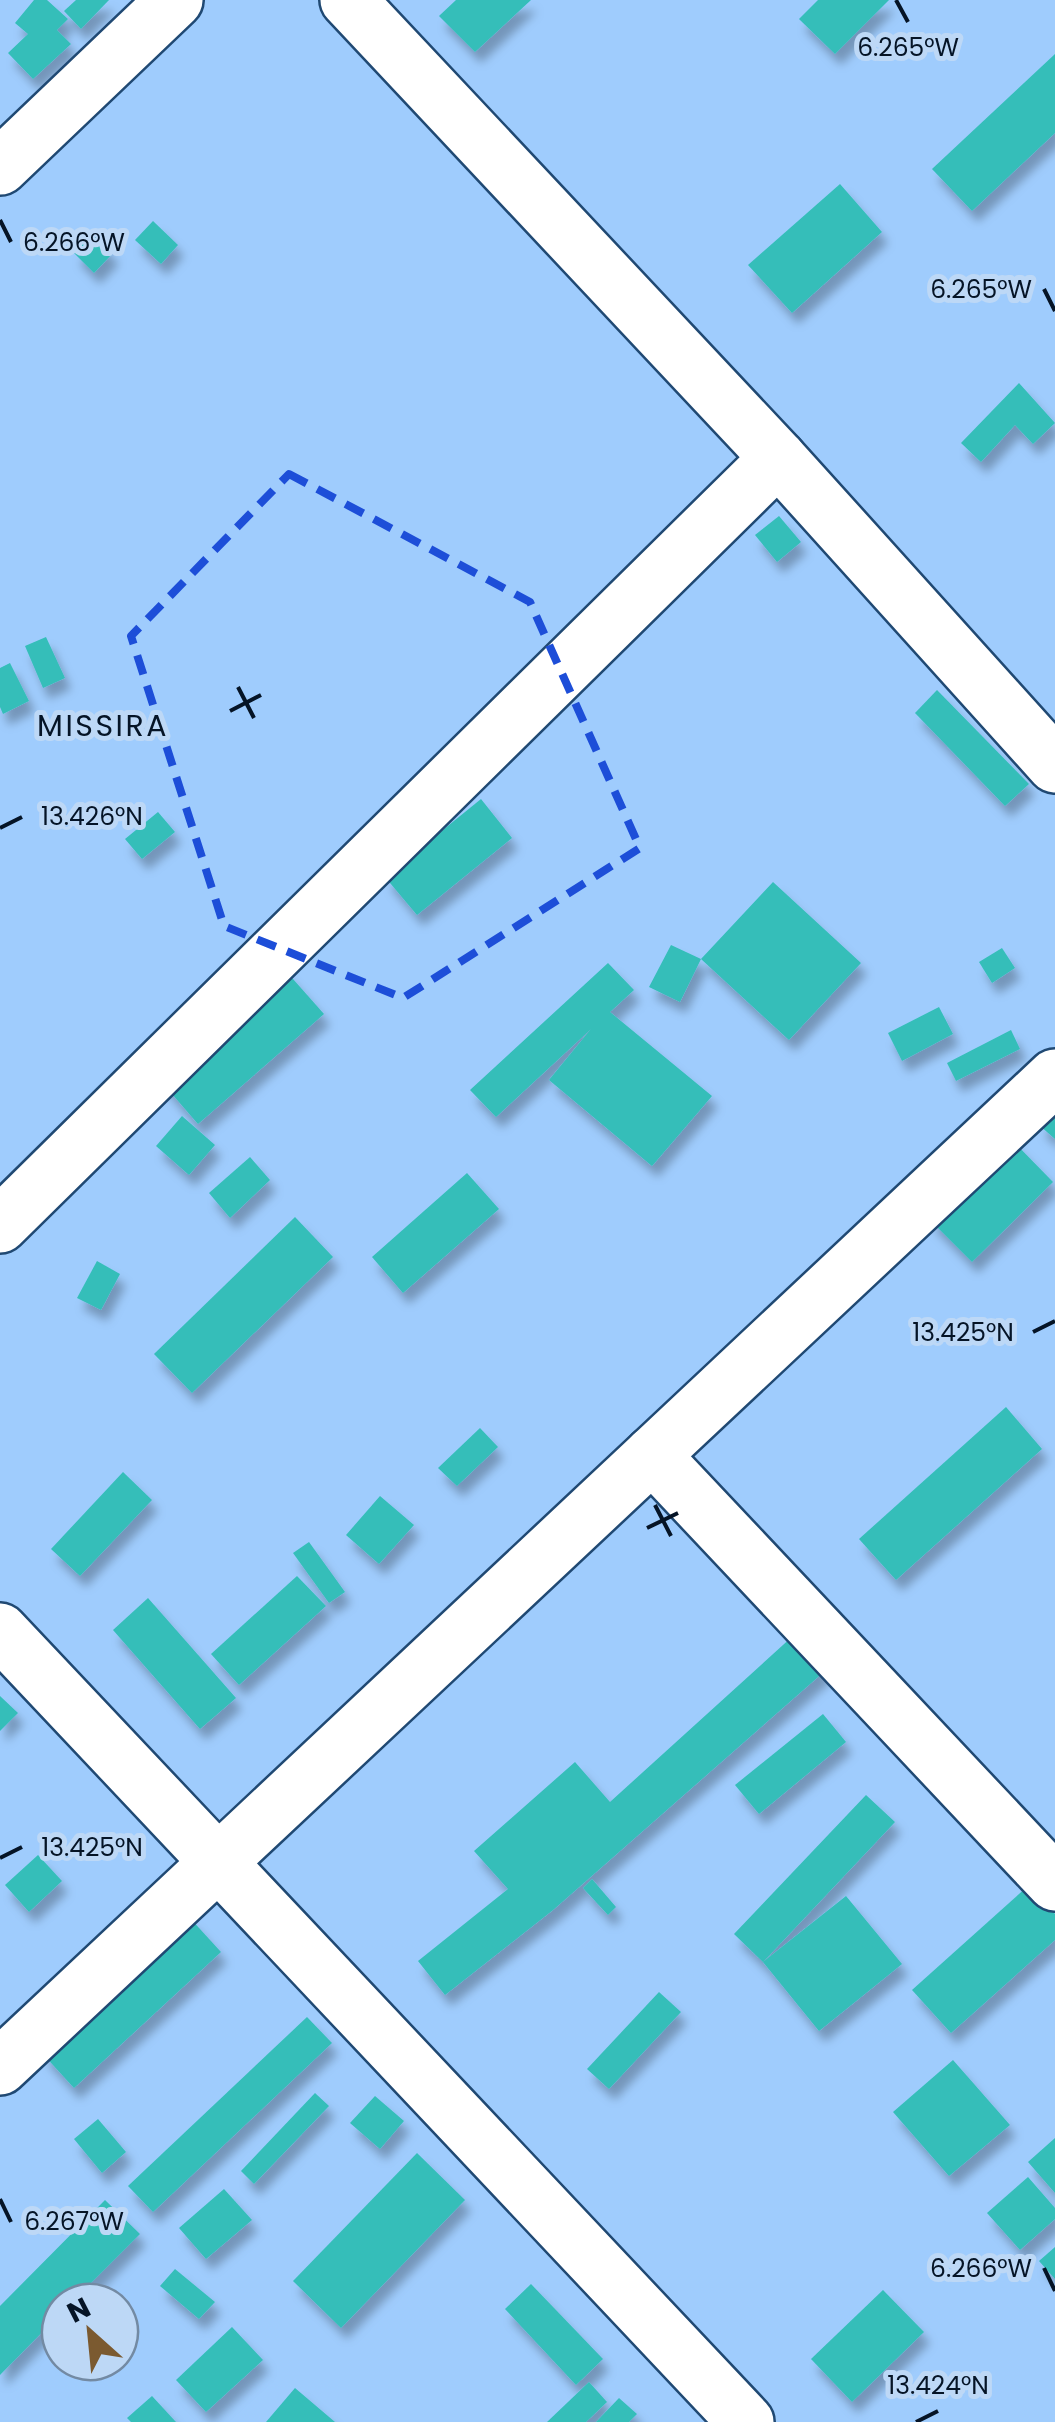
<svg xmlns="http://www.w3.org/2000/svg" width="1055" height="2422" viewBox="0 0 1055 2422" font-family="Poppins,sans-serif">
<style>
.building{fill:#34beb9;filter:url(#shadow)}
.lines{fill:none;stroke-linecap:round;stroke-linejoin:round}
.street-casing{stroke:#204973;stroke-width:60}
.street{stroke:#fff;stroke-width:55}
.marked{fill:none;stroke:#1d4ed8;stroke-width:8;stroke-dasharray:20 12;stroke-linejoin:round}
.ticks{fill:none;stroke:#051426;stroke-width:4}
.labels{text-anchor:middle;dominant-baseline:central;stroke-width:10;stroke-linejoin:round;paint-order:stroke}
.quarter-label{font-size:30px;letter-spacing:2.5px;fill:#051426;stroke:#bdd8f6}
.ticks-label{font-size:25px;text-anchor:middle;fill:#051426;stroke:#bdd8f6;stroke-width:10;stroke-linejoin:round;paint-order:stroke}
</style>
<defs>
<filter id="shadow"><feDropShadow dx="6" dy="11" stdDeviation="5" flood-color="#0004"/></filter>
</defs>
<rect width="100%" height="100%" fill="#9fccfd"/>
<g class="building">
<path d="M 34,0 L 47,0 L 68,19 L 57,30 L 71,44 L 33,79 L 8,53 L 28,34 L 15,23 Z"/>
<path d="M 76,0 L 109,0 L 81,29 L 64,11 Z"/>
<path d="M 456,0 L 531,0 L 475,52 L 439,16 Z"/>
<path d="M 818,0 L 889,0 L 835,54 L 799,19 Z"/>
<path d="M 1055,54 L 1055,133 L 972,211 L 932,169 Z"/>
<path d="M 840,184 L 882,232 L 792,313 L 748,265 Z"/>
<path d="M 153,221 L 178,245 L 161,264 L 135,240 Z"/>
<path d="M 93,234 L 113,253 L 94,273 L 74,253 Z"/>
<path d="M 1019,383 L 1055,423 L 1033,444 L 1015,425 L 981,462 L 961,443 Z"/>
<path d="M 779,516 L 801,542 L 777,562 L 755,535 Z"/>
<path d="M 46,637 L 65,678 L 43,688 L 25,646 Z"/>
<path d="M 10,663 L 29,701 L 3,714 L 0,707 L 0,668 Z"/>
<path d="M 937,690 L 1029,784 L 1005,806 L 915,713 Z"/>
<path d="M 481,799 L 512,838 L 417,915 L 385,877 Z"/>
<path d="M 158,812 L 175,832 L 142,859 L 125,839 Z"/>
<path d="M 773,882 L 861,963 L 789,1040 L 701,959 L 680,1002 L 649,987 L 671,945 L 701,959 Z"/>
<path d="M 1002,948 L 1015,968 L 992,983 L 979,962 Z"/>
<path d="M 608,963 L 634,990 L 610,1012 L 712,1096 L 652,1166 L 549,1080 L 591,1029 L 496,1117 L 470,1090 Z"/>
<path d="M 285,970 L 324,1014 L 198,1124 L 159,1079 Z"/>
<path d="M 939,1007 L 953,1034 L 902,1061 L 888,1033 Z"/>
<path d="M 1011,1030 L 1020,1049 L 956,1081 L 947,1063 Z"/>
<path d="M 1055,1107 L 1055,1139 L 1039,1125 Z"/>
<path d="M 182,1116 L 215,1145 L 189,1175 L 156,1146 Z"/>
<path d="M 1011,1139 L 1053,1182 L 972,1262 L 929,1219 Z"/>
<path d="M 250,1157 L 270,1180 L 230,1218 L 209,1193 Z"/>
<path d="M 467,1173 L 499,1209 L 403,1293 L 372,1257 Z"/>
<path d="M 295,1217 L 333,1257 L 192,1393 L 154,1354 Z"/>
<path d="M 97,1261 L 120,1274 L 101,1310 L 77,1298 Z"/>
<path d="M 1006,1407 L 1042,1449 L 896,1580 L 859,1539 Z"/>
<path d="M 480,1428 L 498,1447 L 457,1486 L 438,1468 Z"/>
<path d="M 123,1472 L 152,1500 L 80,1576 L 51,1549 Z"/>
<path d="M 380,1496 L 414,1525 L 379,1564 L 346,1535 Z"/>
<path d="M 309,1542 L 345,1592 L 329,1603 L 293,1553 Z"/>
<path d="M 297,1576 L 326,1606 L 239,1685 L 211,1654 Z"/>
<path d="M 148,1598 L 236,1698 L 200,1729 L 113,1630 Z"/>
<path d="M 794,1635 L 826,1670 L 553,1910 L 445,1995 L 418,1961 L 508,1889 L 474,1851 L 575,1762 L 610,1802 Z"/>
<path d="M 0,1696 L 18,1713 L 0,1731 Z"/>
<path d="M 823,1714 L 846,1742 L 759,1814 L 735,1785 Z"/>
<path d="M 866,1795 L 895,1822 L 763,1962 L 846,1896 L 902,1964 L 819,2031 L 763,1962 L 734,1934 Z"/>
<path d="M 38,1855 L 62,1881 L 29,1912 L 5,1885 Z"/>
<path d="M 592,1879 L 616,1907 L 608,1915 L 583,1888 Z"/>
<path d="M 1029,1885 L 1055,1914 L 1055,1940 L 951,2033 L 912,1990 Z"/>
<path d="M 189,1917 L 221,1952 L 74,2088 L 42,2053 Z"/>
<path d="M 659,1992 L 681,2012 L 609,2089 L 587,2069 Z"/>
<path d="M 307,2017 L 332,2043 L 153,2212 L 128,2186 Z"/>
<path d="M 953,2060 L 1010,2125 L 949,2176 L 893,2112 Z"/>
<path d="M 315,2093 L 329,2106 L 254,2184 L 241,2171 Z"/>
<path d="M 375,2096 L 404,2121 L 380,2149 L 350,2123 Z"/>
<path d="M 98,2119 L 126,2152 L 102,2173 L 74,2139 Z"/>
<path d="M 1055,2138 L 1055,2193 L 1028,2162 Z"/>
<path d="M 417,2153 L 465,2200 L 341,2328 L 293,2281 Z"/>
<path d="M 1028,2177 L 1055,2208 L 1055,2219 L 1020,2250 L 987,2213 Z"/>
<path d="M 224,2189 L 252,2220 L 206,2259 L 179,2228 Z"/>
<path d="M 105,2200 L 140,2234 L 72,2302 L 60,2302 L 60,2314 L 0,2375 L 0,2306 Z"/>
<path d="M 1055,2247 L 1055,2279 L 1039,2261 Z"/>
<path d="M 175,2269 L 215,2302 L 199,2319 L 160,2286 Z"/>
<path d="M 531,2284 L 603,2359 L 576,2385 L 505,2309 Z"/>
<path d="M 883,2290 L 924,2332 L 852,2402 L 811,2359 Z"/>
<path d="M 232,2327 L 263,2360 L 206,2412 L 176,2380 Z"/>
<path d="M 589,2382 L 607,2402 L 586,2422 L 547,2422 Z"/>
<path d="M 295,2388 L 335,2422 L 266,2422 Z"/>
<path d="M 152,2396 L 176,2422 L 131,2422 L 127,2418 Z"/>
<path d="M 619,2398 L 637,2414 L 629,2422 L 596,2422 Z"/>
</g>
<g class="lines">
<g class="street-casing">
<g id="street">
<path d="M 348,0 L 778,458 L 1055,765"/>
<path d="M 0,167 L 175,0"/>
<path d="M 0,1225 L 778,458"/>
<path d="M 652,1455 L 1055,1883"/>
<path d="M 0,1631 L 746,2422"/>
<path d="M 0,2067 L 1055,1077"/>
</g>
</g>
<use href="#street" class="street"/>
</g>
<path class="marked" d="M 289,474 L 530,602 L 640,848 L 403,998 L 224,926 L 131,636 Z"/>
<path class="ticks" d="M 896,0 L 908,22M 0,220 L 11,242M 1044,289 L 1055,311M 238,687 L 254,718M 230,711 L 261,695M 0,828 L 22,817M 1033,1332 L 1055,1321M 655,1505 L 671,1536M 647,1528 L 678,1513M 0,1858 L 22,1847M 0,2199 L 11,2222M 1044,2268 L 1055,2291M 916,2422 L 938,2411"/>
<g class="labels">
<g class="quarter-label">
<text x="103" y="725">MISSIRA</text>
</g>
</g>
<g class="ticks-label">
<text x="908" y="56">6.265°W</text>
<text x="74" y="251">6.266°W</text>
<text x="981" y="298">6.265°W</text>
<text x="92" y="825">13.426°N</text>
<text x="963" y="1341">13.425°N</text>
<text x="92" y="1856">13.425°N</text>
<text x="74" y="2230">6.267°W</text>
<text x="981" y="2277">6.266°W</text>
<text x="938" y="2394">13.424°N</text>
</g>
<g transform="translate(90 2332) rotate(333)"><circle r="48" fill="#bdd8f6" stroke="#738aa3" stroke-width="2.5"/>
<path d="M0-8L18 38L0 25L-18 38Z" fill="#7b5a30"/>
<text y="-15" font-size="28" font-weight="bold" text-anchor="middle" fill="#051426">N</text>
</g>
</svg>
